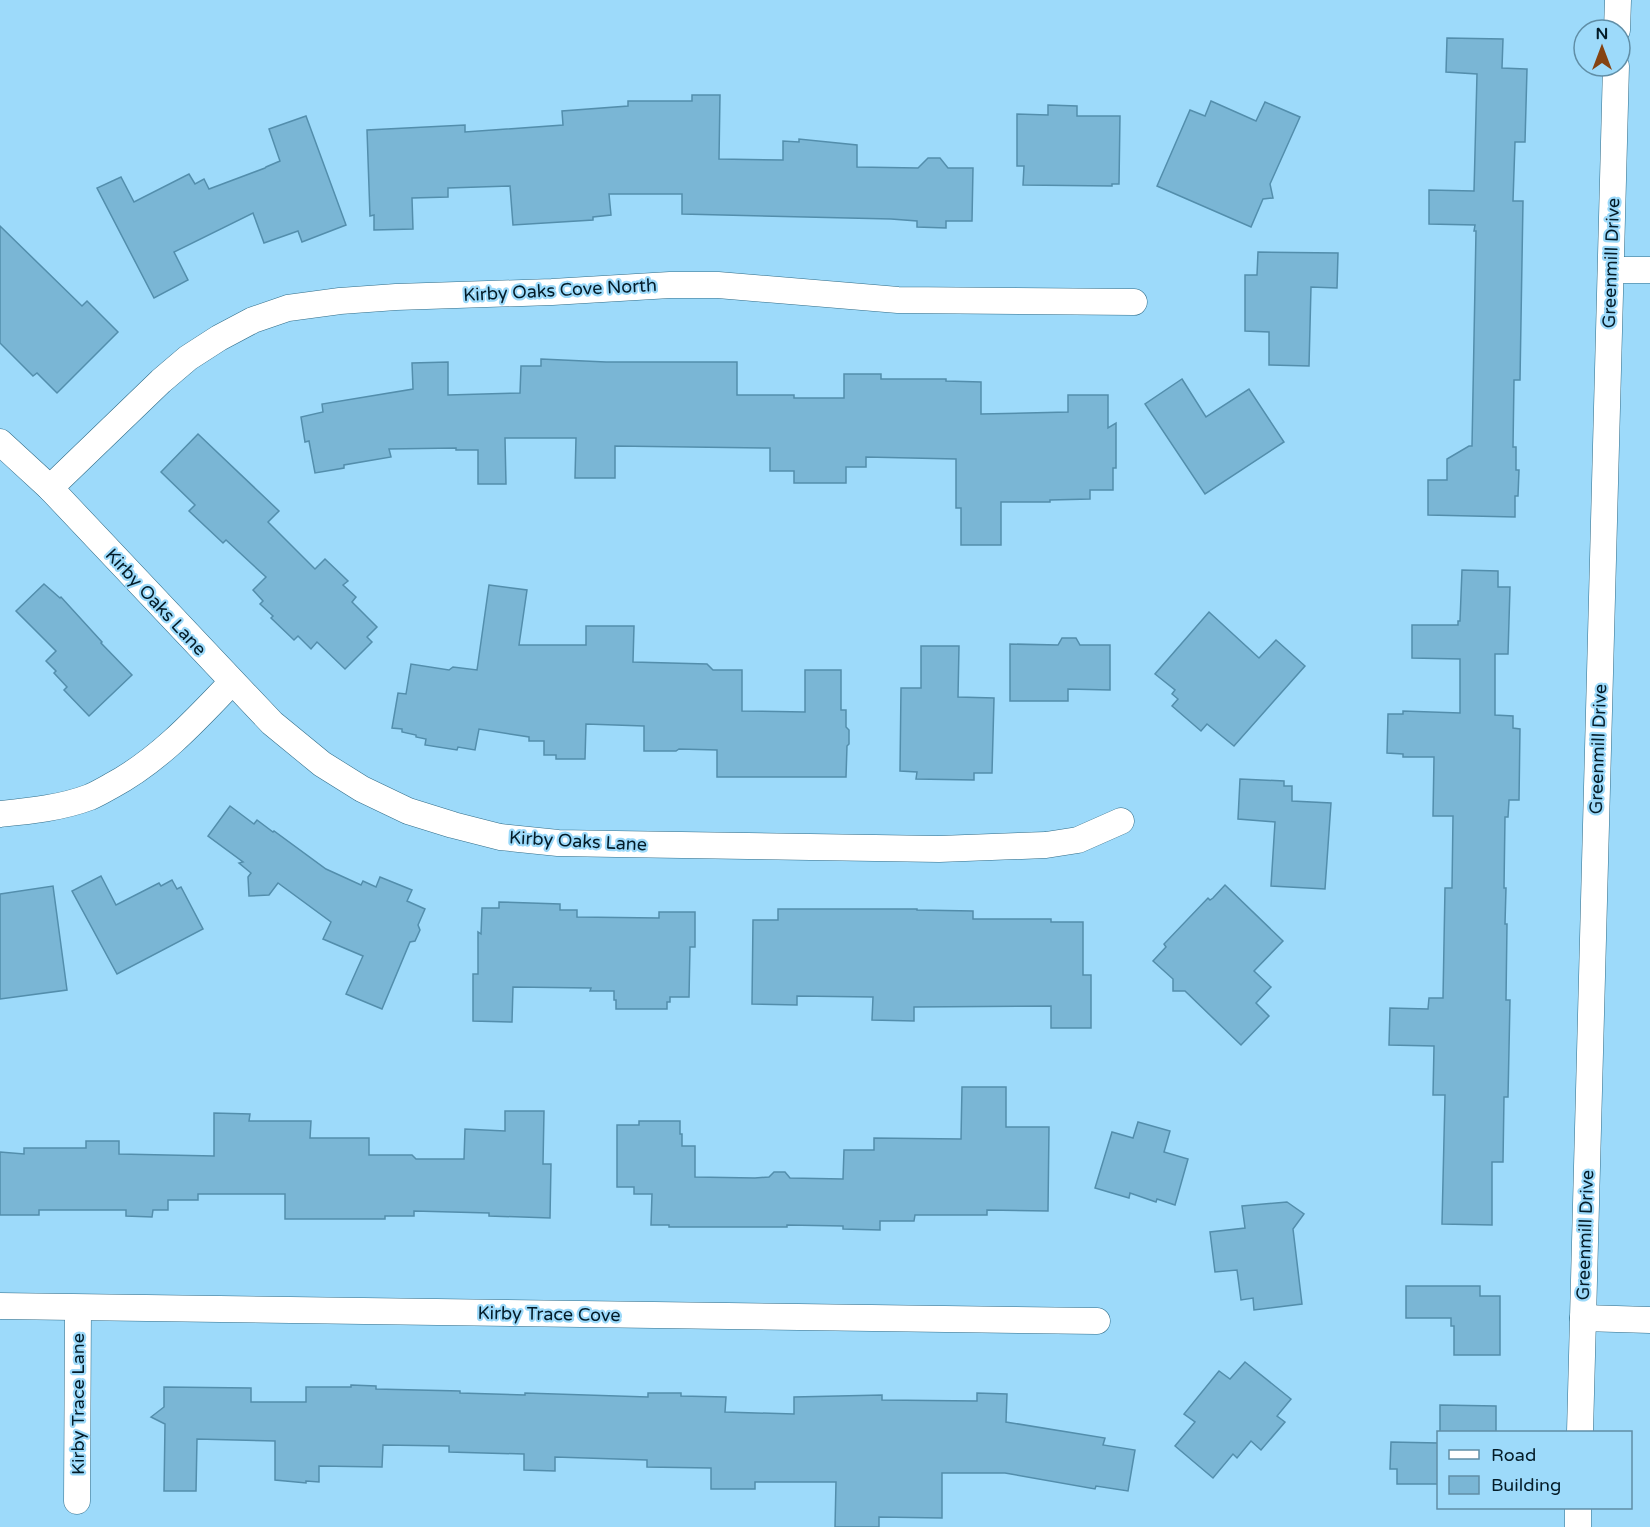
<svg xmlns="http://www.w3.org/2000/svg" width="1650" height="1527" viewBox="0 0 1650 1527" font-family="'Varela Round',sans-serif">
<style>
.building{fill:#7ab6d5;stroke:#538eac;stroke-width:1.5}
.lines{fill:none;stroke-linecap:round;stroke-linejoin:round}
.minor-casing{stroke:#306c88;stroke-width:27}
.minor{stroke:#fff;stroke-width:26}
.labels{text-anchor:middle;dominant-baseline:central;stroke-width:4.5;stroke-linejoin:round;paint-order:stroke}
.street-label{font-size:18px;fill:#041c28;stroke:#9ddafa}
</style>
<rect width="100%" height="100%" fill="#9ddafa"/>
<g class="building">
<path d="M 1447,38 L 1503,39 L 1502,68 L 1527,69 L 1525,142 L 1515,142 L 1513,201 L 1523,201 L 1520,380 L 1514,380 L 1513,447 L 1516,447 L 1516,470 L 1519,470 L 1518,496 L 1515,496 L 1515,517 L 1428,515 L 1428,480 L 1447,480 L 1447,459 L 1469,446 L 1472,446 L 1476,231 L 1474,231 L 1475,225 L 1429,224 L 1429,190 L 1474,191 L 1477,74 L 1446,72 Z"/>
<path d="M 692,95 L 720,95 L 719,159 L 783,160 L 783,141 L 799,142 L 799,139 L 857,145 L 857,167 L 918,168 L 928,158 L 940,158 L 948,168 L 973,168 L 972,221 L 946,221 L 946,228 L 917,227 L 917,221 L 891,219 L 682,214 L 682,194 L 609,194 L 611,215 L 593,217 L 593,220 L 513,225 L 510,186 L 448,188 L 448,197 L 412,198 L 413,229 L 374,230 L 374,215 L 370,216 L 367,130 L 465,125 L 465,132 L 563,125 L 562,111 L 628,106 L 628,101 L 692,101 Z"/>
<path d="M 1211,101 L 1256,121 L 1265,102 L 1300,117 L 1270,184 L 1273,198 L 1263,199 L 1251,227 L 1157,186 L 1190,110 L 1205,116 Z"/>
<path d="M 1048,105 L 1077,106 L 1077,116 L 1120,116 L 1119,184 L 1112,184 L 1112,186 L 1023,185 L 1024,166 L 1017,166 L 1017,114 L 1048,115 Z"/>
<path d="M 306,116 L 346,225 L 302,242 L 298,231 L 264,243 L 253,213 L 174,252 L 188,280 L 154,298 L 97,188 L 121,177 L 134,202 L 189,174 L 195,184 L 204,179 L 209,189 L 265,168 L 266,167 L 280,161 L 269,129 Z"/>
<path d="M 0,226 L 82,306 L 87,301 L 118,332 L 57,393 L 37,373 L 33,376 L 0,343 Z"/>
<path d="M 1258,252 L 1338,253 L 1337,288 L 1311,287 L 1309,366 L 1269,365 L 1269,332 L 1245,331 L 1245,275 L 1257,275 Z"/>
<path d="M 541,359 L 606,362 L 737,362 L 737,395 L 794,395 L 794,398 L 844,398 L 844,374 L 881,374 L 881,379 L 946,379 L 946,381 L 981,382 L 981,414 L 1068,412 L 1068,395 L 1108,395 L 1108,428 L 1116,423 L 1116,468 L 1113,468 L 1113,490 L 1090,490 L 1090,499 L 1050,500 L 1050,502 L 1001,502 L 1001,545 L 961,545 L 961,508 L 956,508 L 956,459 L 866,457 L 866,467 L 846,467 L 846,483 L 794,483 L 794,471 L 770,471 L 770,448 L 615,446 L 615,478 L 575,478 L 576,438 L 505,438 L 506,484 L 478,484 L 478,450 L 456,450 L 456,448 L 389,449 L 391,457 L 344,465 L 344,468 L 315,473 L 309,441 L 305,442 L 301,417 L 323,412 L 322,404 L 413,389 L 412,363 L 448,362 L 448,395 L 520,393 L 521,366 L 541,366 Z"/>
<path d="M 1182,379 L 1206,417 L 1249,389 L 1284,442 L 1205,494 L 1145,404 Z"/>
<path d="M 198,434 L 279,511 L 268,522 L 315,569 L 325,559 L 348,581 L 343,585 L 356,597 L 352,602 L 377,627 L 367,637 L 372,642 L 345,669 L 317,642 L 311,649 L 298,636 L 294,640 L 271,618 L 273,616 L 260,604 L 263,601 L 253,590 L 266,577 L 226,540 L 223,543 L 189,511 L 195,505 L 161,472 Z"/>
<path d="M 1462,570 L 1498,571 L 1498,587 L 1510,587 L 1508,654 L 1495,654 L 1495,715 L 1513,716 L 1513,728 L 1520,729 L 1519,800 L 1509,800 L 1508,817 L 1505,817 L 1504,888 L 1506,888 L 1505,924 L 1507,924 L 1506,1000 L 1510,1000 L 1508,1097 L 1504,1097 L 1503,1162 L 1492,1162 L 1492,1225 L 1442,1224 L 1445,1095 L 1433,1095 L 1434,1046 L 1389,1045 L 1390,1008 L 1428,1009 L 1429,998 L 1443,998 L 1445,888 L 1452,888 L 1453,816 L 1433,816 L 1434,757 L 1403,757 L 1403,754 L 1387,753 L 1388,714 L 1403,714 L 1403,711 L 1460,713 L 1460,659 L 1412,658 L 1412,625 L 1458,625 L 1458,621 L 1460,621 Z"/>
<path d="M 44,584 L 60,598 L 61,597 L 102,642 L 101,643 L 132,675 L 89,716 L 64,690 L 67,687 L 54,673 L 56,671 L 46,661 L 56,651 L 16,611 Z"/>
<path d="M 489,585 L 527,590 L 519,645 L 586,645 L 586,626 L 634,626 L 633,662 L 707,664 L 713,670 L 742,670 L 742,711 L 805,712 L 805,670 L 841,670 L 841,710 L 846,710 L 846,727 L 849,730 L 849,744 L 847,746 L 846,777 L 717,777 L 717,750 L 679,749 L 676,751 L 644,751 L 644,726 L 586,724 L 585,759 L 556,759 L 556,755 L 544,755 L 544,741 L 529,741 L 529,737 L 479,729 L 475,750 L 458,747 L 457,750 L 425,745 L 426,739 L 416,737 L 416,735 L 402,732 L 402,729 L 392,728 L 398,693 L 406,694 L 411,664 L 449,670 L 453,667 L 477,670 Z"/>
<path d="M 1209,612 L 1259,658 L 1276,640 L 1305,666 L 1234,746 L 1207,724 L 1201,731 L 1172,706 L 1178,699 L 1172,694 L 1175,690 L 1155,674 Z"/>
<path d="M 1062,638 L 1076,638 L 1080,645 L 1110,645 L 1110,690 L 1068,689 L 1068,701 L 1010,701 L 1010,644 L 1058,645 Z"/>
<path d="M 921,646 L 959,646 L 958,697 L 994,698 L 992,773 L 974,773 L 974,780 L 916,779 L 917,772 L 900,771 L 901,688 L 921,688 Z"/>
<path d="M 1240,779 L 1284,781 L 1284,786 L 1292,786 L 1292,801 L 1331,803 L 1325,889 L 1271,886 L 1275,822 L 1238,819 Z"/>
<path d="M 230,806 L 254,824 L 257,820 L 273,832 L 274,831 L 326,869 L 361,885 L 363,881 L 376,887 L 380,877 L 412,890 L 407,901 L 425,909 L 418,925 L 420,930 L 415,941 L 410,942 L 382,1009 L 346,994 L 363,956 L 323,939 L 331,922 L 278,883 L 269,895 L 249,896 L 248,877 L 251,873 L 239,863 L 243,862 L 208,836 Z"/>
<path d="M 101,876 L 116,905 L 159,883 L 161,886 L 172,880 L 177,889 L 181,887 L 203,929 L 117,974 L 72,891 Z"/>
<path d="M 1225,885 L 1283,941 L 1254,971 L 1271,987 L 1256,1003 L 1269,1016 L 1241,1045 L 1185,991 L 1173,991 L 1173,979 L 1153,961 L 1166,947 L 1164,944 L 1208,898 L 1210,900 L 1213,898 Z"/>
<path d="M 53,886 L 67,990 L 0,999 L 0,894 Z"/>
<path d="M 499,902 L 560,904 L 560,910 L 577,910 L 577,917 L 659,918 L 659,912 L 695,912 L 695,947 L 690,947 L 689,997 L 670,997 L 670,1002 L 667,1002 L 667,1009 L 616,1009 L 616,1000 L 614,1000 L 614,991 L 590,991 L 591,988 L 513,987 L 512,1022 L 473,1021 L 473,974 L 478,974 L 478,932 L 481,934 L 482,908 L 499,908 Z"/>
<path d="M 778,909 L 917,909 L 917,910 L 973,911 L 973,919 L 1051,919 L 1051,922 L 1083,922 L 1083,975 L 1091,975 L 1091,1028 L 1051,1028 L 1051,1006 L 914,1007 L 914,1021 L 872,1020 L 873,997 L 797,996 L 797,1005 L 752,1004 L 753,920 L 778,920 Z"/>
<path d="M 962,1087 L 1006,1087 L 1006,1127 L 1049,1127 L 1048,1211 L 987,1210 L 987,1215 L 915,1215 L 914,1221 L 880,1221 L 880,1230 L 843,1229 L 843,1226 L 787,1225 L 787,1227 L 669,1227 L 669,1225 L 651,1225 L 652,1194 L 634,1194 L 634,1187 L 617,1187 L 617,1125 L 639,1125 L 639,1121 L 680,1121 L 680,1134 L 682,1134 L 682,1146 L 695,1146 L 695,1177 L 755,1178 L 769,1177 L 774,1172 L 785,1172 L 790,1178 L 843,1179 L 844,1150 L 874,1150 L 874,1138 L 961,1139 Z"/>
<path d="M 505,1111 L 544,1111 L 543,1164 L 551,1164 L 550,1218 L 489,1216 L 489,1213 L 414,1211 L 414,1216 L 385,1216 L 385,1219 L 285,1219 L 285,1194 L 198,1194 L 198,1200 L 168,1200 L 168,1210 L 153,1210 L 152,1217 L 126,1216 L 126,1210 L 39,1210 L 39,1215 L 0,1215 L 0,1152 L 24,1154 L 24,1148 L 86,1148 L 86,1141 L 119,1141 L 119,1154 L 214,1156 L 214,1113 L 250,1114 L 249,1121 L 311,1121 L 310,1138 L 369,1138 L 369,1155 L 412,1155 L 416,1159 L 464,1159 L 465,1129 L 505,1131 Z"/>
<path d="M 1138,1122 L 1170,1131 L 1164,1152 L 1188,1159 L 1175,1205 L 1157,1199 L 1156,1202 L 1130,1193 L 1129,1198 L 1095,1188 L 1112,1132 L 1133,1138 Z"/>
<path d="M 1287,1202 L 1304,1214 L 1293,1229 L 1302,1304 L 1254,1310 L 1253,1298 L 1241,1300 L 1237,1270 L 1215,1272 L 1210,1232 L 1245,1228 L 1242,1206 Z"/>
<path d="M 1406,1286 L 1480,1286 L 1480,1296 L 1500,1296 L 1500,1355 L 1454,1355 L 1454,1326 L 1451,1326 L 1451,1318 L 1406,1318 Z"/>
<path d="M 1245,1362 L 1291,1399 L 1277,1416 L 1285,1422 L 1261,1450 L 1251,1441 L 1237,1458 L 1233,1454 L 1213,1478 L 1175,1446 L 1195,1422 L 1184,1414 L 1219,1371 L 1230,1379 Z"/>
<path d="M 351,1385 L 376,1386 L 376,1389 L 460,1391 L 460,1393 L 525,1395 L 525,1393 L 648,1397 L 648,1393 L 681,1393 L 681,1396 L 726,1397 L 725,1412 L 794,1414 L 794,1397 L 882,1395 L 882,1400 L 977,1401 L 977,1393 L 1007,1394 L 1006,1422 L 1105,1438 L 1103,1445 L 1135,1450 L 1128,1491 L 1096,1486 L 1095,1489 L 1005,1473 L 942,1473 L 942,1518 L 879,1517 L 879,1527 L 835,1527 L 836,1482 L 755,1482 L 755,1489 L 711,1489 L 711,1468 L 647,1467 L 647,1460 L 555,1457 L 555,1471 L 524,1470 L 524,1454 L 449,1452 L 449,1446 L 383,1445 L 382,1467 L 319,1466 L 319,1482 L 306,1481 L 306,1483 L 275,1480 L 275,1441 L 197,1439 L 196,1491 L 164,1491 L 165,1424 L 151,1417 L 164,1407 L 164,1387 L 251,1388 L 251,1402 L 306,1402 L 306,1387 L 351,1387 Z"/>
<path d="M 1440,1405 L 1496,1406 L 1496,1432 L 1440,1432 Z"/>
<path d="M 1391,1442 L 1438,1443 L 1438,1484 L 1397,1484 L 1397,1469 L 1390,1469 Z"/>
</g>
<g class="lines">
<g class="minor-casing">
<g id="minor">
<path d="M 1617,30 L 1618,0"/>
<path d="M 1611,270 L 1650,270"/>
<path d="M 0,442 L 50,488 L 272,723 L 322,764 L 362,789 L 408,811 L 453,825 L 500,837 L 558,843 L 616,844 L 939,849 L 1046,845 L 1078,840 L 1121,821"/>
<path d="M 50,488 L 161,381 L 188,358 L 219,338 L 253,320 L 288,308 L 340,301 L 396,297 L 552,292 L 670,285 L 718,285 L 898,300 L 1134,302"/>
<path d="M 0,814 C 30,811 61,808 90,797 C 97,794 104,790 111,786 C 158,761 195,721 232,682"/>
<path d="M 0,1306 L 1097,1321"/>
<path d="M 1583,1318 L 1650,1320"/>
<path d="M 1580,1432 L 1616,66"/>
<path d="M 77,1501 L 78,1308"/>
<path d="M 1578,1527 L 1578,1508"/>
</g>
</g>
<use href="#minor" class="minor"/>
</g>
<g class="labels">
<g class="street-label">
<text transform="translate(1611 263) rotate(-88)">Greenmill Drive</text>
<text transform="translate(560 290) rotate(-3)">Kirby Oaks Cove North</text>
<text transform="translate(156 602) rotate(47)">Kirby Oaks Lane</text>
<text transform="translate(1598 749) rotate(-88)">Greenmill Drive</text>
<text transform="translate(578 841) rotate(3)">Kirby Oaks Lane</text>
<text transform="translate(1585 1235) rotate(-88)">Greenmill Drive</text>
<text transform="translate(549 1314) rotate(1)">Kirby Trace Cove</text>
<text transform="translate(78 1404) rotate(-90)">Kirby Trace Lane</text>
</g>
</g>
<rect x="1437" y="1431" width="195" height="78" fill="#9ddafa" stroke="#608ea6" stroke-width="1.5"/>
<rect x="1449" y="1450" width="30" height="9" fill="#ffffff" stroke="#608ea6" stroke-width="1.5"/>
<text x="1491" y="1461" font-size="18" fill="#041c28">Road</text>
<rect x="1449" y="1476" width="30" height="18" fill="#7ab6d5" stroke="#608ea6" stroke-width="1.5"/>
<text x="1491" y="1491" font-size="18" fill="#041c28">Building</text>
<g transform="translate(1602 48)"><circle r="28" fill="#9ddafa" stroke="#608ea6" stroke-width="1.5"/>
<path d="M0-4.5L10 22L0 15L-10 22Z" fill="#854312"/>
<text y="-9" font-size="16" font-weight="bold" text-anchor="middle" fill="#041c28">N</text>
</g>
</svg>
